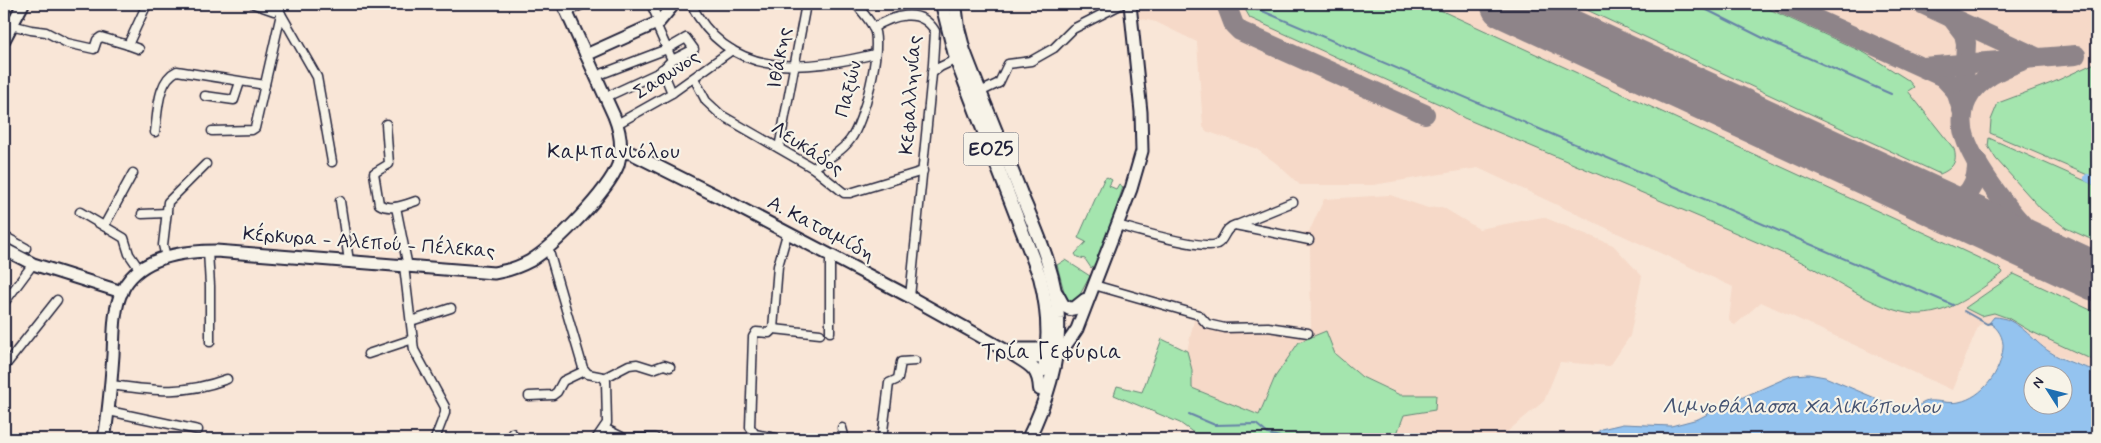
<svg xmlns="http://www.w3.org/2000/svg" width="2101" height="443" viewBox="0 0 2101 443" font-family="Mynerve,sans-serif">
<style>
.built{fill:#f6d9c8}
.green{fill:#a4e5ae;stroke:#638474}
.water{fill:#94c3ef;stroke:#6683a7;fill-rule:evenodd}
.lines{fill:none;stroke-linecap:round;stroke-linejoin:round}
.stream{stroke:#6683a7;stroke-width:2}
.canal{stroke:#94c3ef;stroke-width:8}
.taxiway{stroke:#8e8489;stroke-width:20}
.runway{stroke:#8e8489;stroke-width:49}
.street-casing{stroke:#22223b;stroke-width:11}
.secondary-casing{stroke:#22223b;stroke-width:15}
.primary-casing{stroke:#22223b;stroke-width:16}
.street{stroke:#f7f3e8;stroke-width:8}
.secondary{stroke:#f7f3e8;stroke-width:11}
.primary{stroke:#f7f3e8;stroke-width:12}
.labels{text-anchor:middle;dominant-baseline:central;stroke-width:4.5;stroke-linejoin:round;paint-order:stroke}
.shield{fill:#f7f3e8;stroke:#62616f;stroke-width:1}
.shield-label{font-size:19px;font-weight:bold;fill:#22223b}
.street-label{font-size:20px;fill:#22223b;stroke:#f7f3e8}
.neighbourhood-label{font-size:21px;letter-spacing:1px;fill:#22223b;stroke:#f7f3e8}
.water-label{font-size:21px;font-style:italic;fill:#445271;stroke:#f7f3e8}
</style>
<rect width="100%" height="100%" fill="#f9e6d7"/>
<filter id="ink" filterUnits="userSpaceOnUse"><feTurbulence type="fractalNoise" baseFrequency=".02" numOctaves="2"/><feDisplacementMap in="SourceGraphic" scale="10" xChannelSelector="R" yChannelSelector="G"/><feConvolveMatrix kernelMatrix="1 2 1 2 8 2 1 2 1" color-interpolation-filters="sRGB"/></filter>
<g filter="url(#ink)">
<g class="built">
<path d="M 1137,4 L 2097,4 L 2097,371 L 2048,351 L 2027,332 L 2014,324 L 1998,317 L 1989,320 L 1989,323 L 1979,325 L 1952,390 L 1761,302 L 1735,325 L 1731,323 L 1729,319 L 1733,287 L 1478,168 L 1373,185 L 1300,185 L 1276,163 L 1255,148 L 1206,131 L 1203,126 L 1197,42 L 1156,22 L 1137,18 Z"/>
<path d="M 1390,195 L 1428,208 L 1442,207 L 1479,229 L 1543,217 L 1613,245 L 1642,276 L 1630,336 L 1610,366 L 1560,362 L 1544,401 L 1508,431 L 1505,439 L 1395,439 L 1404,415 L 1435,410 L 1362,377 L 1335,354 L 1275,377 L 1259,415 L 1192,388 L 1192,370 L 1187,351 L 1195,316 L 1199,318 L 1203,324 L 1270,329 L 1302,334 L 1311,329 L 1310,247 L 1300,244 L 1304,232 L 1309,232 L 1324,199 Z"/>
</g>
<g class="green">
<path d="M 1242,4 L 1427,4 L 1934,237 L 1998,267 L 2003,272 L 2002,274 C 1976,292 1949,316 1914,314 C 1875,311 1828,273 1791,257 C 1683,209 1573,164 1464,118 L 1448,108 L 1250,18 Z"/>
<path d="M 1574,4 L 1758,4 L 1865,53 L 1908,80 L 1914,87 L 1908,91 L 1954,149 C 1958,162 1952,169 1940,174 Z"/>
<path d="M 2097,62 L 2097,179 L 1990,133 L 1991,120 L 1998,103 L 2054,82 Z"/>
<path d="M 1989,138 L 2097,186 L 2097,242 L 2066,228 L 2041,209 L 1996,159 L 1988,146 Z"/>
<path d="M 1107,177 L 1112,180 L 1109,186 L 1116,189 L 1119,184 L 1123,187 C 1117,204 1103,258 1091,268 L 1085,259 L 1077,257 L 1075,254 L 1086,242 L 1078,238 L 1104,179 Z"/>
<path d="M 1065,260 L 1090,276 L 1076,302 L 1071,304 L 1066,299 L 1057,265 Z"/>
<path d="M 2014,274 L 2097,313 L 2097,362 L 2030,331 L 2008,318 L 1994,313 L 1981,316 L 1965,308 Z"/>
<path d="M 1326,331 L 1335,354 L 1362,377 L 1400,395 L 1436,395 L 1435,410 L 1404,415 L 1395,439 L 1202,439 L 1180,423 L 1114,395 L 1117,386 L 1142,392 L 1162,339 L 1187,351 L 1192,370 L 1192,388 L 1259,415 L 1275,377 L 1299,342 Z"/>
</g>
<path class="water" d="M 1994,317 C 2018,317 2032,341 2050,352 C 2064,361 2081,366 2097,371 L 2097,439 L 1590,439 L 1601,429 L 1623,424 L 1671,426 L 1698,419 L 1725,405 L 1793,375 L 1808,374 L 1825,377 L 1899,408 C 1905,408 1911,408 1918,406 C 1921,404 1924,402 1928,401 C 1938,400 1948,404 1959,402 C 1983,397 2001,372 2003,348 C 2004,338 1998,327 1989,323 ZM 2034,376 L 2064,376 L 2064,406 L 2034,406 Z"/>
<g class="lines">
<g class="stream">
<path d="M 1246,4 L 1953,305"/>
<path d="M 1695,4 L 1765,39 L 1891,94"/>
<path d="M 1964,311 L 1987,324 L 1991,323"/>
<path d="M 1189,414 L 1215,425 L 1256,424 L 1268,434 L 1288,439"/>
</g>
<path class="canal" d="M 2088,178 L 2097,182"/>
<g class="taxiway">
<path d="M 1226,4 L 1234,25 L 1240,31 L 1425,114"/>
<path d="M 1783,4 L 1943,77 L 1956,91 L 1963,113"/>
<path d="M 1922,4 L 2036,57"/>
<path d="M 1951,17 L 1964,34 L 1966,43 L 1963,106"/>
<path d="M 2029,58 C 2006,67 1979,76 1967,100 C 1962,110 1961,126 1965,137 C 1974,166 2014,219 2037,239 C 2054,254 2075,265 2095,276"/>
<path d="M 1923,67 L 2076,55"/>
<path d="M 1917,194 C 1926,197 1935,202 1944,202 C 1968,203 1978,182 1977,161"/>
</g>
<path class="runway" d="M 1505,4 L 2097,277"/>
<g class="street-casing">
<g id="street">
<path d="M 254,4 L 274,11 L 279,9"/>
<path d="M 651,4 L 659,22"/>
<path d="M 691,4 C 729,80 805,71 875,54"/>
<path d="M 566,12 L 584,4"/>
<path d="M 281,14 L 317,77 L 332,162"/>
<path d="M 4,26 L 11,25 L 31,30 L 46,32 L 67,43 L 94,49 L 97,40 L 101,37 L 128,45 L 147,4"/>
<path d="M 873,28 C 892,16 920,6 935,31 L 933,64 L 910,297"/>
<path d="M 128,45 L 139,49"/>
<path d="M 662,69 L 672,93"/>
<path d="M 932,73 L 940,67 L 959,58"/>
<path d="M 596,76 L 667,49 L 686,38 L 694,49 L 672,60"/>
<path d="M 694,78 L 706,101 L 721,115 L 813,168 L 844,193 L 850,193 L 923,171"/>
<path d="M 980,92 L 999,83 L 1008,64 L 1031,61 L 1054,48 L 1073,29 L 1122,4"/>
<path d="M 205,96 L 234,100 L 240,82"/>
<path d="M 606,97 L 660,72 L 672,60 L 656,24"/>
<path d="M 386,124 L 389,164 L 374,173 L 379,204 C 390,211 404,205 416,201"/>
<path d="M 617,124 L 672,93 L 732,50"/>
<path d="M 212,131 L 252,130 L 255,128 L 281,14 L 279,9 L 285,4"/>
<path d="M 155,132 C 158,113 157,80 177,71 L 265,85"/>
<path d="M 779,148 L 806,4"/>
<path d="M 813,168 C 826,160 841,152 850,140 C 864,122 882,50 874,29 C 870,20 862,12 856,4"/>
<path d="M 340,201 L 349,261"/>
<path d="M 396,207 L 408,267"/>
<path d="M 80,212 L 124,238 L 129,254 L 140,270"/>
<path d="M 142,214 L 167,213"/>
<path d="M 1117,225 C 1135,230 1202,250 1217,244 C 1225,240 1224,228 1235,225 L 1309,240"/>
<path d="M 1237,225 L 1293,202"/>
<path d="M 104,226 L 133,173"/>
<path d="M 4,236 L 26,248"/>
<path d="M 548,248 L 583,368 L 588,374 L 603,377 L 606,381 L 607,423 L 596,439"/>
<path d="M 208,251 L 210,286 L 210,342"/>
<path d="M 830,256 L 830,332"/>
<path d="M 166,257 L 163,245 L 168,202 L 206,164"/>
<path d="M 404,266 L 414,350 L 445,407 L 445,413 L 435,439"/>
<path d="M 1094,285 L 1199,315 L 1207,324 L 1225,328 L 1268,327 L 1308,333"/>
<path d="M 4,303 L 33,264"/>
<path d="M 411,321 L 451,308"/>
<path d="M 774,329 L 820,334"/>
<path d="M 368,354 L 413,339"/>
<path d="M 4,367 L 57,300"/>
<path d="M 604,378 L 629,365 L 637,364 L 653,369 L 664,365 L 670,367"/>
<path d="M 111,385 C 157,391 183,395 227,379"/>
<path d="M 529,396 L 553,395 L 557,392 L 563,381 L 584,371"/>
<path d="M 109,411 L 198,430"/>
<path d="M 604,428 L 624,438 L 655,438"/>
<path d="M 842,428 L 845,439"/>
<path d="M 512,433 L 517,439"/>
<path d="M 780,439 L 755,434 L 750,427 L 753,337 L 756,332 L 769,333 L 773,329 L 778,266 L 787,234"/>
<path d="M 882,439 L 889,383 L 898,379 L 901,362 L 915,361"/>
</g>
</g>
<g class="secondary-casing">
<g id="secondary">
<path d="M 4,40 L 23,4"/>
<path d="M 586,55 L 659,22 L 674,4"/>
<path d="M 620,152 L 631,153 L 721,198 L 910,297 L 1014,355 C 1020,358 1026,358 1033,358 C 1058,359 1065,348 1077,329 L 1131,189 L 1142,151 L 1141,112 L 1130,4"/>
<path d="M 4,249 L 33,264 L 122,292"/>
<path d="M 1015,349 L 1037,349 L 1053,345"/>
<path d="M 104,439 C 109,411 111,384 113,355 C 114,335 113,310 122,291 C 138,257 182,251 216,251 L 494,273 C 507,271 519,267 530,261 C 555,246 608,191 618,165 C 623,149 620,131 614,116 L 563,4"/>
</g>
</g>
<g class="primary-casing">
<g id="primary">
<path d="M 942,4 L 956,59 L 1040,277 C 1048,308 1050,339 1044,370"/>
<path d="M 955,4 L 958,28 L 964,51 C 983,101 1004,150 1023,199 C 1039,237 1057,277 1058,319 C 1060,359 1046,403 1028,439"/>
<path d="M 1057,294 L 1063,305 L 1070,309 L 1075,308 L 1085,300"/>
<path d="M 1014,355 C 1030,365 1039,368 1040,389"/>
</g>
</g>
<use href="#street" class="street"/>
<use href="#secondary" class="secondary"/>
<use href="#primary" class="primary"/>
</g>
</g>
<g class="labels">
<rect class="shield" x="963.5" y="132.5" width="55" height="33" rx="4"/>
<g class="shield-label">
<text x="991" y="149">ΕΟ25</text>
</g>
<g class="street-label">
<text transform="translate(780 58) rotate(-80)">Ιθάκης</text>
<text transform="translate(667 75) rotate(-33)">Σασωνος</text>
<text transform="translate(849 89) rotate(-76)">Παξών</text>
<text transform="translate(911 95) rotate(-86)">Κεφαλληνίας</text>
<text transform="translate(807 149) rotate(33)">Λευκάδος</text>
<text transform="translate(821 229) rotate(28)">Α. Κατσιμίδη</text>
<text transform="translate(369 243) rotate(4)">Κέρκυρα - Αλεπού - Πέλεκας</text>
</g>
<g class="neighbourhood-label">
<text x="614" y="152">Καμπανιόλου</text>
<text x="1052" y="352">Τρία Γεφύρια</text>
</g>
<g class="water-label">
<text x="1801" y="407">Λιμνοθάλασσα Χαλικιόπουλου</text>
</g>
</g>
<rect width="2101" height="443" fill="none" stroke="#f7f3e8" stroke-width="20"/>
<rect x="10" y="10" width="2081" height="423" fill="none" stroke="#22223b" stroke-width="2" filter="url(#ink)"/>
<g transform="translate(2048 390) rotate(306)"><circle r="24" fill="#f7f3e8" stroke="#a29fa3"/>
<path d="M0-4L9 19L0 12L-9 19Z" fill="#1f6fb2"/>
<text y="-8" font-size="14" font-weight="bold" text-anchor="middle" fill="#22223b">N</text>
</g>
</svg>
